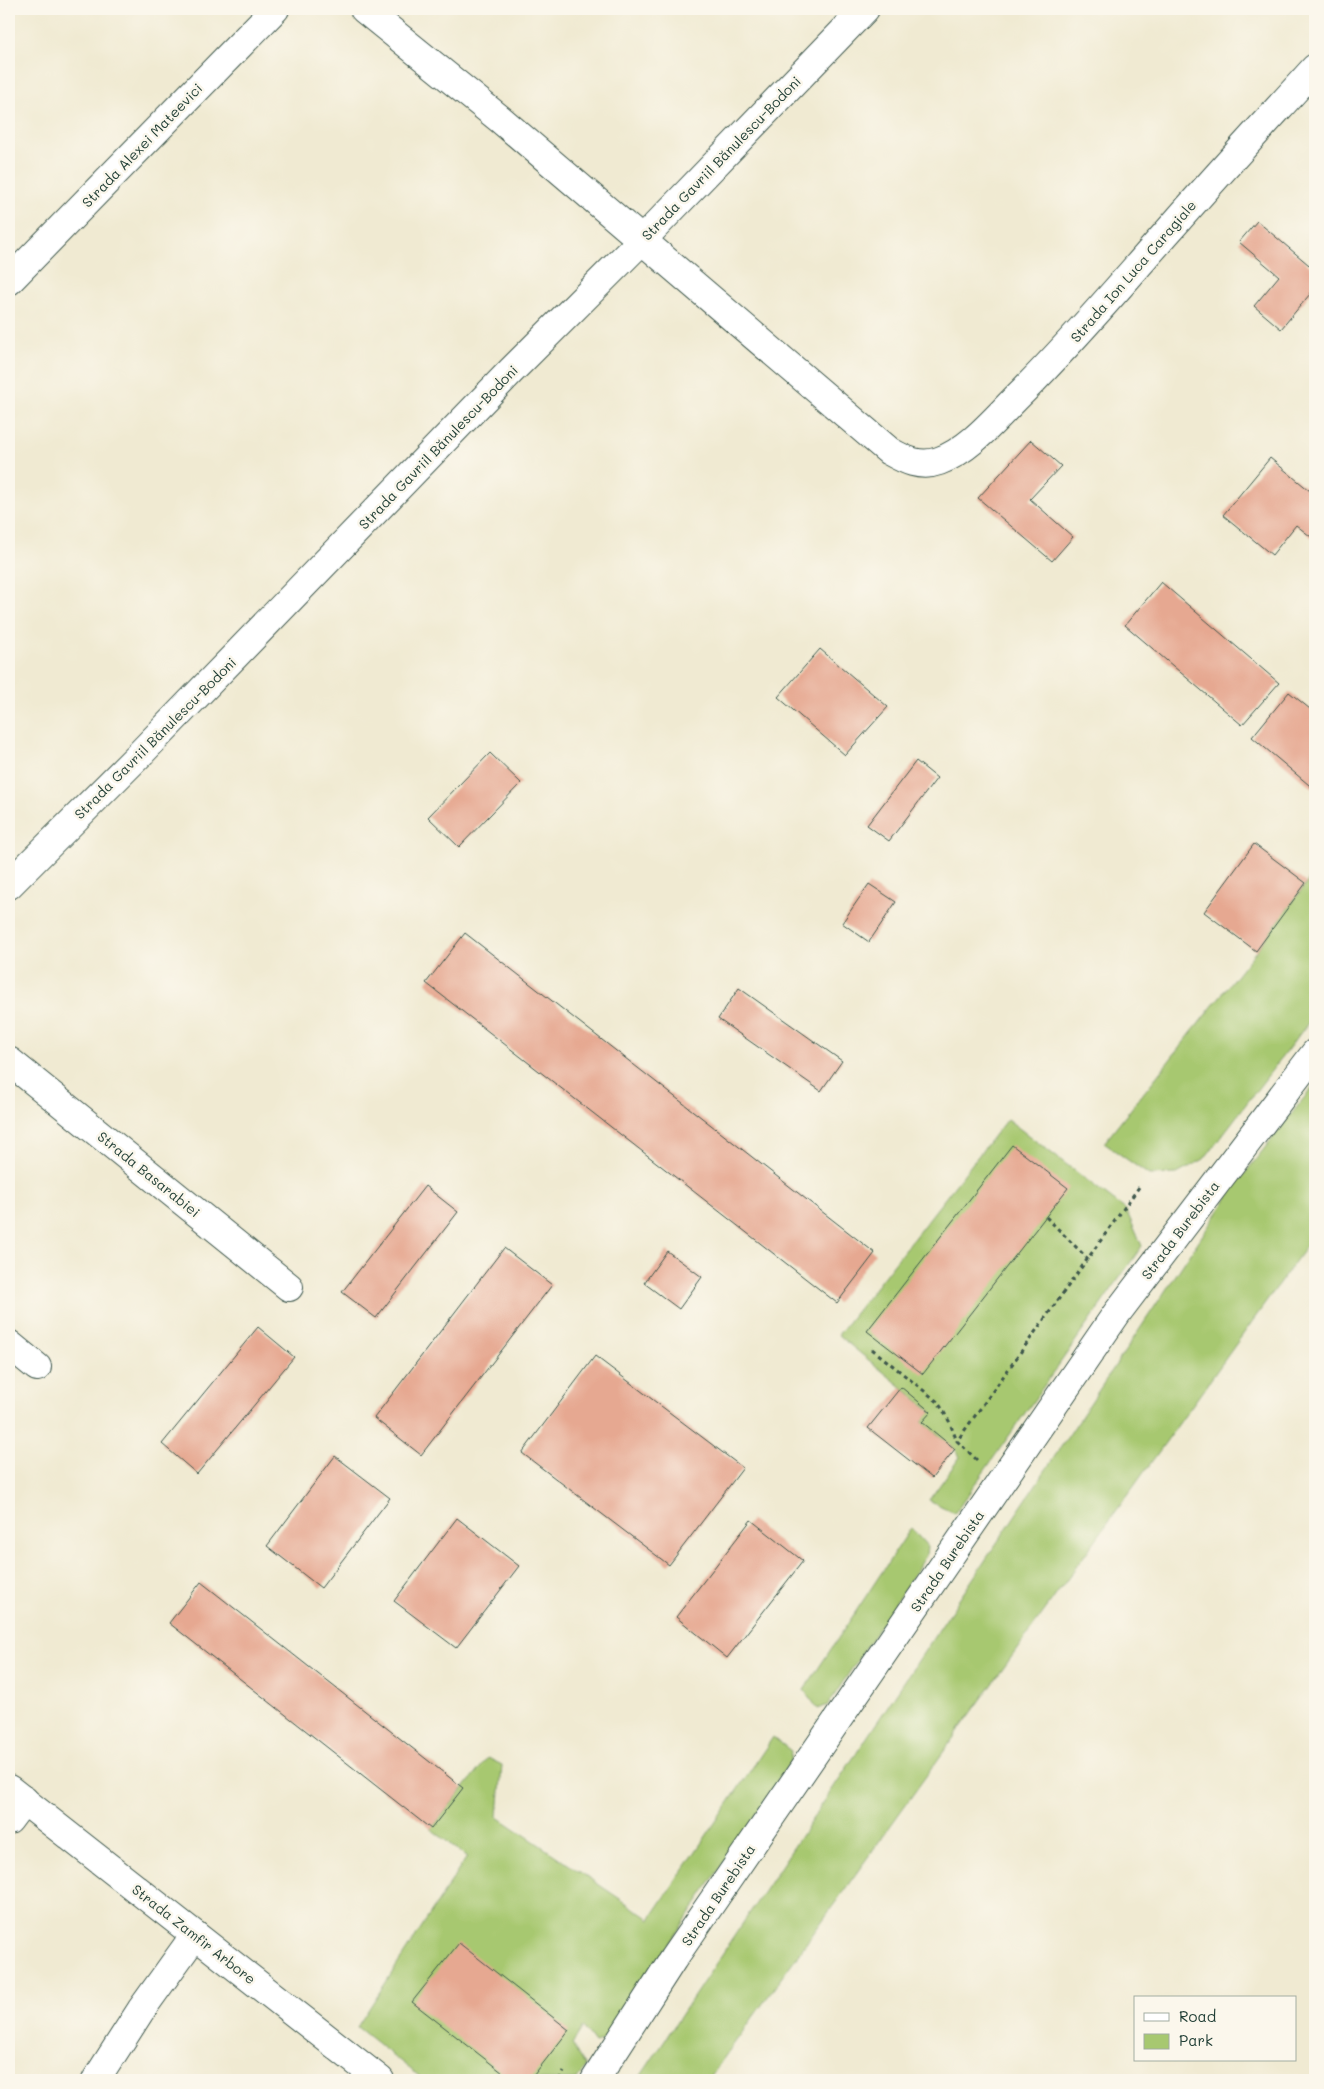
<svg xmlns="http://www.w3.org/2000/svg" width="1324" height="2089" viewBox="0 0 1324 2089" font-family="Mali,sans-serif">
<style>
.green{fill:#a7c870;stroke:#638252}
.building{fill:#e6a891}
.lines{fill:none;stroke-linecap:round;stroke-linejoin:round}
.minor-casing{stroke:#3e574c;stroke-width:30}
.path{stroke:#3e574c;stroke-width:3;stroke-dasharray:4 4;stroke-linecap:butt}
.minor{stroke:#fff;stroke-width:28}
.labels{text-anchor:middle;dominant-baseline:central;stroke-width:5;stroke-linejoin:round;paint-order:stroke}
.street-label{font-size:14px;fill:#1f3d34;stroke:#fbf7ec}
</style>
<rect width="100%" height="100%" fill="#fbf7ec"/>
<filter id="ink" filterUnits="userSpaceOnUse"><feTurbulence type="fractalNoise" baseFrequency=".02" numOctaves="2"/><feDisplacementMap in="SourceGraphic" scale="10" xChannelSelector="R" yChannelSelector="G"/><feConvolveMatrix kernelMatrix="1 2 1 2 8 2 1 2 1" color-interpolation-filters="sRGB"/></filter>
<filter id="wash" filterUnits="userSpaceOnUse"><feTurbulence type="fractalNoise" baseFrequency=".0096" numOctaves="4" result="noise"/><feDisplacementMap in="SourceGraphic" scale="20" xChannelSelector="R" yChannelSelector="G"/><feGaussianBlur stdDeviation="1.12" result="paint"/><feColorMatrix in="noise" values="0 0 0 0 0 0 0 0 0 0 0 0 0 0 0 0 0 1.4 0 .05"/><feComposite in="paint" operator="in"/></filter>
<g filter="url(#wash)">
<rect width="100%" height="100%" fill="#f0ead2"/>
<g class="green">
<path d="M 1315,872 L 1315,1014 L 1204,1159 L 1177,1174 L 1149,1175 L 1104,1143 L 1256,951 Z"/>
<path d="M 1315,1084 L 1315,1234 L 708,2080 L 638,2080 L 1238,1182 Z"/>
<path d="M 1007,1119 L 1126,1210 L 1142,1246 L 955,1513 L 929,1500 L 960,1457 L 955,1449 L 922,1422 L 931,1411 L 838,1335 Z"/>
<path d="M 911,1528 L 927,1546 L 926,1556 L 828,1705 L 818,1709 L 804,1690 Z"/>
<path d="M 773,1737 L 791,1751 L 790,1762 L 606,2040 L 595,2043 L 583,2027 L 572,2044 L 585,2067 L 577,2080 L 424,2080 L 357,2027 L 467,1857 L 431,1829 L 488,1758 L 502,1765 L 498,1817 L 650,1919 Z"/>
</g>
<g id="blocks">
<g class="building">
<path d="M 1257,221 L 1315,270 L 1315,288 L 1281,329 L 1254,306 L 1279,276 L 1239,242 Z"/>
<path d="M 1031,440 L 1061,466 L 1030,499 L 1073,537 L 1052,561 L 978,498 Z"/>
<path d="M 1270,458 L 1315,495 L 1315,540 L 1296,525 L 1272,555 L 1223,515 Z"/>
<path d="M 1161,582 L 1279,683 L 1242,725 L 1125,625 Z"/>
<path d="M 820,649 L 888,707 L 845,755 L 778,697 Z"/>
<path d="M 1289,692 L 1315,713 L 1315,790 L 1252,737 Z"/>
<path d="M 490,753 L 521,783 L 459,847 L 428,817 Z"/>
<path d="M 916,761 L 937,778 L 889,841 L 867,825 Z"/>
<path d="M 1254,844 L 1306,883 L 1256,951 L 1204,912 Z"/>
<path d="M 869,884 L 896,902 L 869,942 L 842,923 Z"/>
<path d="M 465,933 L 875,1253 L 837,1303 L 426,983 Z"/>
<path d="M 739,988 L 842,1061 L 821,1091 L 718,1019 Z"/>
<path d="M 1012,1145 L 1068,1188 L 923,1374 L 867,1331 Z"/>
<path d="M 425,1186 L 458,1212 L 376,1318 L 342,1292 Z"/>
<path d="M 504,1248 L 552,1285 L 421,1455 L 374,1418 Z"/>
<path d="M 667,1251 L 702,1277 L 679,1309 L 644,1283 Z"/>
<path d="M 258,1327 L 294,1357 L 197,1474 L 162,1444 Z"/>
<path d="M 595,1356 L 743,1468 L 669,1565 L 522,1453 Z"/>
<path d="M 901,1387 L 931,1412 L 922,1422 L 955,1449 L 932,1478 L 868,1428 Z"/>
<path d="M 335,1456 L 390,1498 L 321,1588 L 267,1546 Z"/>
<path d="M 457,1518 L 519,1566 L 456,1648 L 394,1601 Z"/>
<path d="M 751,1520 L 803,1561 L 727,1658 L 676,1617 Z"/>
<path d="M 201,1582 L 463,1788 L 431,1829 L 169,1623 Z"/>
<path d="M 459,1943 L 569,2030 L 530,2080 L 512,2080 L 412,2002 Z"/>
</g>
</g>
</g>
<g filter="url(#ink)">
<use href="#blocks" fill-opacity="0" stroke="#3e574c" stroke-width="1"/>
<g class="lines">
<g class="minor-casing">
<g id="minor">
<path d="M 364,9 L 500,119 L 889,451 C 905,460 920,468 939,461 C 972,449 998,415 1023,391 C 1075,339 1122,283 1171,228 C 1218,174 1267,121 1315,68"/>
<path d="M 9,281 L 275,9"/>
<path d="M 9,885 L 137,757 L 512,370 L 642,240 L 865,9"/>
<path d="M 9,1061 L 289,1287"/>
<path d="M 9,1344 L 37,1367"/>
<path d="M 9,1789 L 380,2080"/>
<path d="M 9,1820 L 24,1800"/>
<path d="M 96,2080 L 141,2010 L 195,1935"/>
<path d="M 595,2080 L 673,1959 L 1117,1313 L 1315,1053"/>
</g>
</g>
<g class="path">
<path d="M 1046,1217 L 1088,1259"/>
<path d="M 872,1349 L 938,1402 L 949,1421 L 957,1441"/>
<path d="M 977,1460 L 957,1441 L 1139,1187"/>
<path d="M 559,2080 L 564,2072"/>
</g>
<use href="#minor" class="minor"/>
</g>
</g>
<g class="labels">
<g class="street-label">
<text transform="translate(142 145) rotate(-46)">Strada Alexei Mateevici</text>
<text transform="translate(721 158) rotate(-46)">Strada Gavriil Bănulescu-Bodoni</text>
<text transform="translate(1133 271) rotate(-49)">Strada Ion Luca Caragiale</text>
<text transform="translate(438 447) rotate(-46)">Strada Gavriil Bănulescu-Bodoni</text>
<text transform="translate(155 738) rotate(-45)">Strada Gavriil Bănulescu-Bodoni</text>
<text transform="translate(149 1174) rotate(39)">Strada Basarabiei</text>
<text transform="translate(1180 1230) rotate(-53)">Strada Burebista</text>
<text transform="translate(947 1561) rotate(-56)">Strada Burebista</text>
<text transform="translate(718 1895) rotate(-56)">Strada Burebista</text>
<text transform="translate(194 1934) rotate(38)">Strada Zamfir Arbore</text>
</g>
</g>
<rect width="1324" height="2089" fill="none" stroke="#fbf7ec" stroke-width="30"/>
<rect x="1134" y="1996" width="162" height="65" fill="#fbf7ec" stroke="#a3ada2"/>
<rect x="1144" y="2013" width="25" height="8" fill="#ffffff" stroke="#a3ada2"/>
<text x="1179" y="2022" font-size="15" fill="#1f3d34">Road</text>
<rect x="1144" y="2034" width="25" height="15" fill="#a7c870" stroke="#a3ada2"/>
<text x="1179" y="2046" font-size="15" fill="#1f3d34">Park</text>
</svg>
